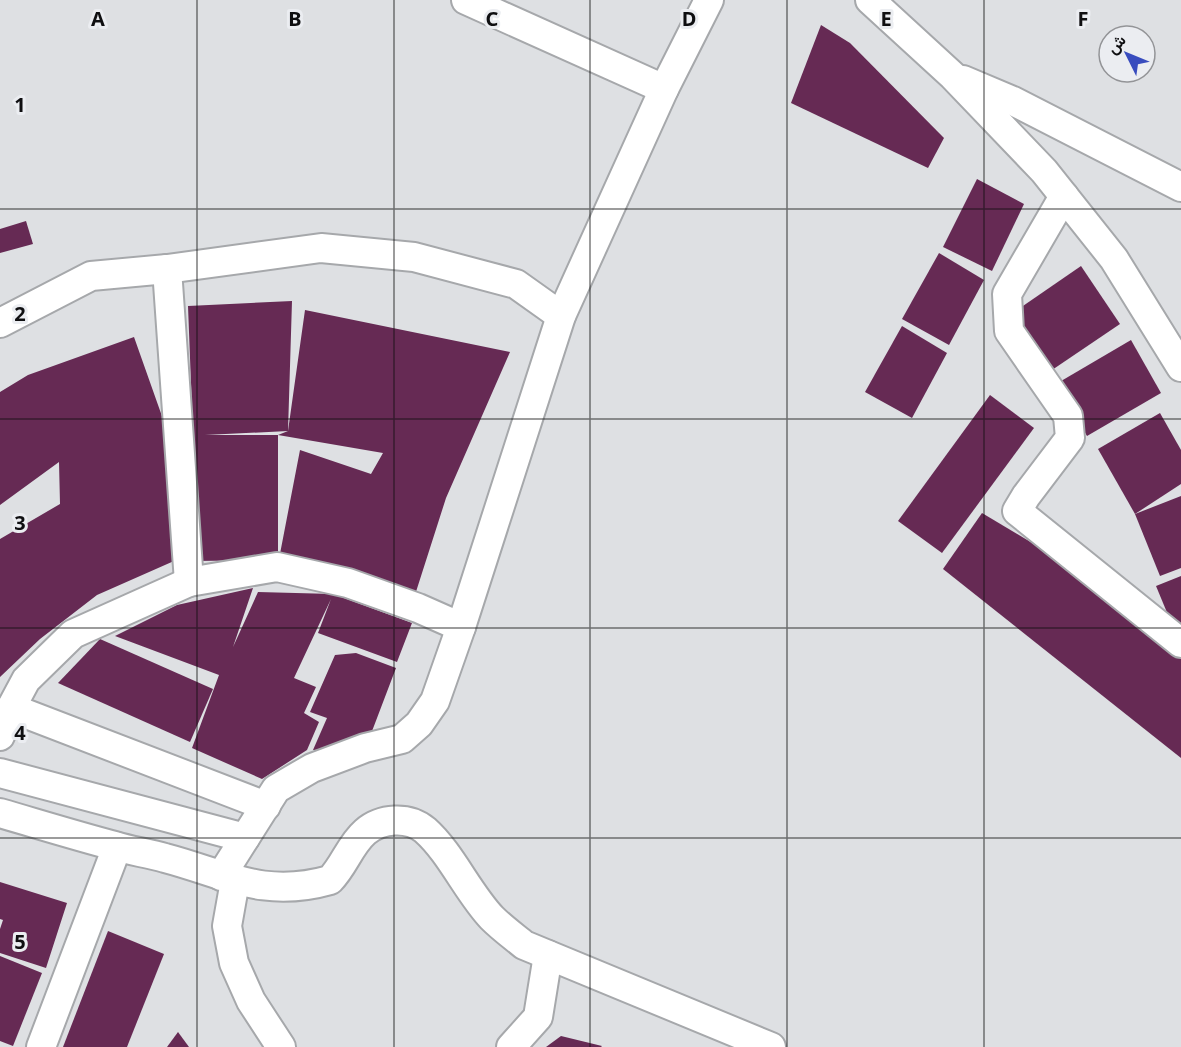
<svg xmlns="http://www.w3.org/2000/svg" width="1181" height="1047" viewBox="0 0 1181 1047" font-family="'Noto Sans',Vazirmatn,sans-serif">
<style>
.building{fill:#662a54}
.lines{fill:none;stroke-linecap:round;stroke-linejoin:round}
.minor-casing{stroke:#a6a8ab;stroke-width:32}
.minor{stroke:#fff;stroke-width:28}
.grid{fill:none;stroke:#0f0f11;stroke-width:1.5;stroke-opacity:0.55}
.grid-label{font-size:20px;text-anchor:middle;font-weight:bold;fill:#0f0f11;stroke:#ebedf1;stroke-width:6;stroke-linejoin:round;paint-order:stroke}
</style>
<rect width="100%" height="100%" fill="#dee0e3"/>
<g class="building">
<path d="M 821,25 L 850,43 L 944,138 L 928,168 L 791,103 Z"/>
<path d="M 977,179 L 1024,204 L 992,271 L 943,247 Z"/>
<path d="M 26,221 L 33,244 L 0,253 L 0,229 Z"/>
<path d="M 939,253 L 984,280 L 949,345 L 902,319 Z"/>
<path d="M 1081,266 L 1120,324 L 1052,370 L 1014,312 Z"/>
<path d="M 292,301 L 288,431 L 205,435 L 278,435 L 278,560 L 193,561 L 193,436 L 188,306 Z"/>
<path d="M 305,310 L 510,352 L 446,498 L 414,598 L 279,559 L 300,450 L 371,474 L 383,453 L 278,435 L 288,431 Z"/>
<path d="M 902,326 L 947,353 L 912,418 L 865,392 Z"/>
<path d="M 134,337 L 175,453 L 174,561 L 97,595 L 40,639 L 0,677 L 0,539 L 60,504 L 59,462 L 0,505 L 0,392 L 28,375 Z"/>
<path d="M 1131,340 L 1161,393 L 1087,436 L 1056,384 Z"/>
<path d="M 990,395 L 1034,428 L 942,553 L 898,521 Z"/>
<path d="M 1160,413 L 1181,450 L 1181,484 L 1135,514 L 1098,449 Z"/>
<path d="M 1181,496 L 1181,568 L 1160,576 L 1135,514 Z"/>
<path d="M 982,513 L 1044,550 L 1181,658 L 1181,758 L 943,569 Z"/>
<path d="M 1181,576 L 1181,628 L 1173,627 L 1156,586 Z"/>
<path d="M 253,588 L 233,647 L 258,592 L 333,594 L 412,623 L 397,662 L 318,633 L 331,599 L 294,678 L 316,687 L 304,713 L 319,722 L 307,750 L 262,779 L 192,748 L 219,675 L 115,636 L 177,605 Z"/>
<path d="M 100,639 L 213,689 L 190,742 L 58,683 Z"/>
<path d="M 356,653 L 396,668 L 366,747 L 313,750 L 327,718 L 310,712 L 335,655 Z"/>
<path d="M 0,882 L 67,903 L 46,968 L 0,953 L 0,929 L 3,920 L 0,919 Z"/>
<path d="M 108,931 L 164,954 L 127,1047 L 63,1047 Z"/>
<path d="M 0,956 L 42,973 L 13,1046 L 0,1041 Z"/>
<path d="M 178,1032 L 189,1047 L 167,1047 Z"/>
<path d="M 561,1036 L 602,1046 L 601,1047 L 546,1047 Z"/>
</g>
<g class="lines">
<g class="minor-casing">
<g id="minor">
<path d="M 466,0 L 664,89"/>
<path d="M 870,0 L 953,76 L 1044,171 L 1114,259 L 1181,367"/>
<path d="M 963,80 L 1013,101 L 1181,187"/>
<path d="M 1064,196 L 1007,294 L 1009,331 L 1068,416 L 1070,438 L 1026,496 L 1017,511 L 1181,643"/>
<path d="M 167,269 L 189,582"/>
<path d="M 0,323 L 91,276 L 167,269 L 321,248 L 414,257 L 516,284 L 561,316"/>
<path d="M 0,736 L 11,708"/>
<path d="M 0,773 L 245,838"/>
<path d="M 266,806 L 11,708 L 26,680 L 73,634 L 189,582 L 277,567 L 348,583 L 418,608 L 461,627"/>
<path d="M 0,813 C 38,824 77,836 115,846 C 131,851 148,853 165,858 C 226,874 263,899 330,880 C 344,866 350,845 365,832 C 381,818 408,816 425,830 C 451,853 468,893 492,918 C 502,928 513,936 524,945 L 771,1047"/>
<path d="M 221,876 L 276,789 L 312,768 L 365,748 L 402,739 L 419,724 L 435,701 L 461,627 L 561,316 L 664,89 L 709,0"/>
<path d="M 235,881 L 227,926 L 234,963 L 251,1001 L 281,1047"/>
<path d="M 41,1047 L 117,847"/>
<path d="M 511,1047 L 538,1017 L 548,955"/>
</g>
</g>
<use href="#minor" class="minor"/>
</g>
<path class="grid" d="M 197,0 L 197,1047M 394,0 L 394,1047M 590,0 L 590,1047M 787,0 L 787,1047M 984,0 L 984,1047M 0,209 L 1181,209M 0,419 L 1181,419M 0,628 L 1181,628M 0,838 L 1181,838"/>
<g class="grid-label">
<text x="98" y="26">A</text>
<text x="295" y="26">B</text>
<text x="492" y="26">C</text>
<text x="689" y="26">D</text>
<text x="886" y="26">E</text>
<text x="1083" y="26">F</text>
<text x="20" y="112">1</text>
<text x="20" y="321">2</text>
<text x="20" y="530">3</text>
<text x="20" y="740">4</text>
<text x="20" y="949">5</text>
</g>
<g transform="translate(1127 54) rotate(313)"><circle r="28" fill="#ebedf1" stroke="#939497" stroke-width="1.5"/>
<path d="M0-4.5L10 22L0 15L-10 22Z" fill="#384cbe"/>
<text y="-9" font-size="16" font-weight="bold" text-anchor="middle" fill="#0f0f11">ش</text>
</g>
</svg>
